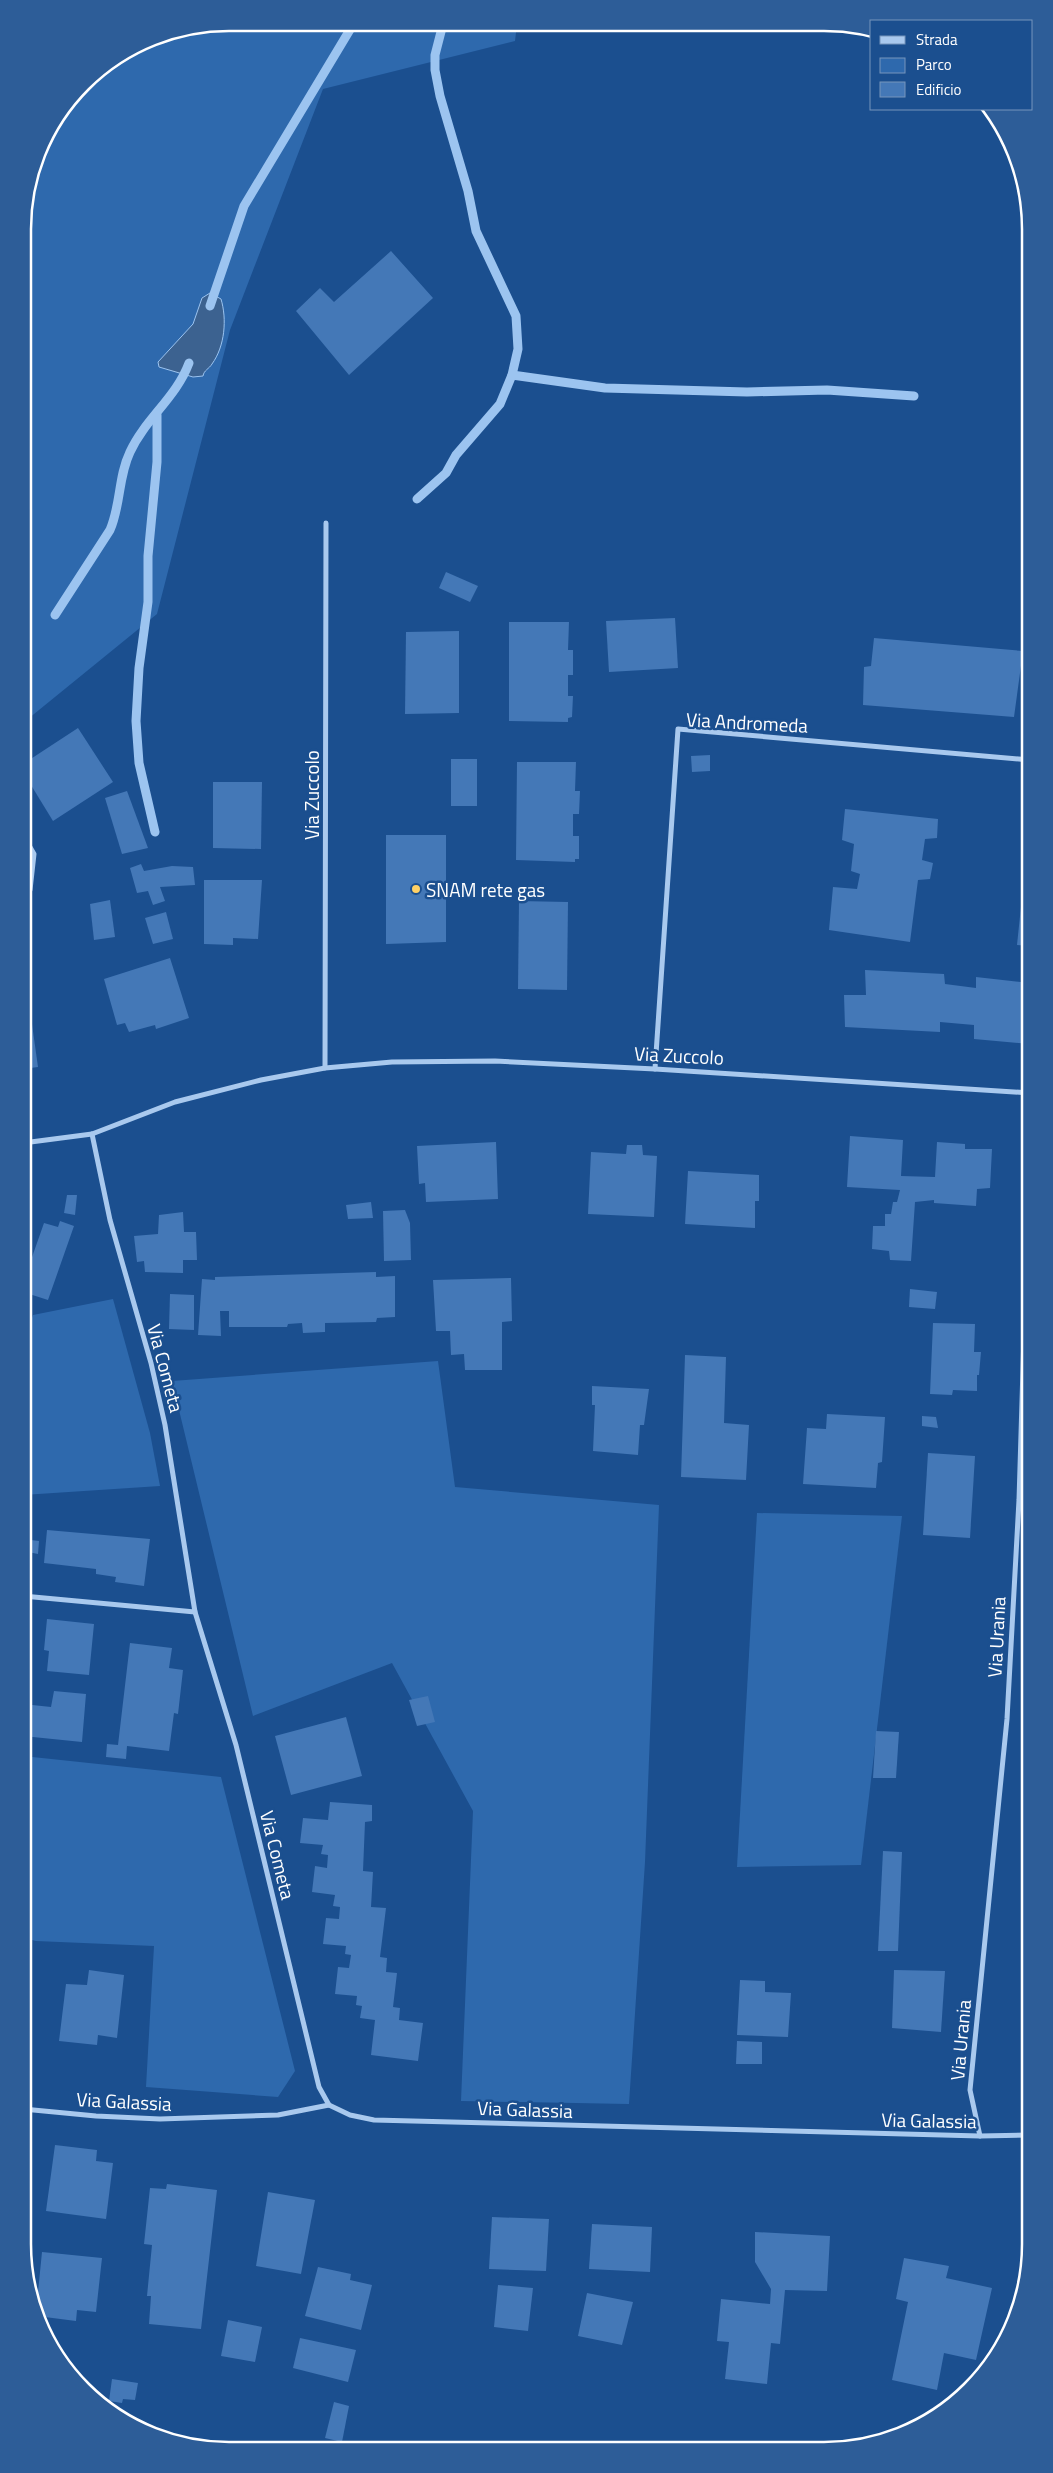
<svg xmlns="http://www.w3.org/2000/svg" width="1053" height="2473" viewBox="0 0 1053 2473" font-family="'Titillium Web',sans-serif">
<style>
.green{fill:#2e69ad}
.water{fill:#3c6290;stroke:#9cc4f0}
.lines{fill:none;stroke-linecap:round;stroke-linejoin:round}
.stream{stroke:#9cc4f0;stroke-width:9}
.building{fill:#4478b7}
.minor{stroke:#a9c9ee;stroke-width:5}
.poi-dot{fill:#ffd166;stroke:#1b4f8f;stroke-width:2}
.labels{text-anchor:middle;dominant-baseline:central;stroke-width:5;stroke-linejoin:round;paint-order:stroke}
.street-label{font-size:19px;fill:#fff;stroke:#1b4f8f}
.poi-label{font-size:19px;fill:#fff;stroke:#1b4f8f;text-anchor:start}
.rim{fill:none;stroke:#fff;stroke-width:2.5}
</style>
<rect width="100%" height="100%" fill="#1b4f8f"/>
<g class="green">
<path d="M 229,23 L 517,24 L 515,41 L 323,89 L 230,330 L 157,614 L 23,723 L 23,216 L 44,138 L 93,74 L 150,38 Z"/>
<path d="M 113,1299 L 150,1433 L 160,1486 L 23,1495 L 23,1343 L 33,1315 Z"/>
<path d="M 438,1361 L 455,1487 L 659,1505 L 645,1862 L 629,2104 L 461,2101 L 473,1811 L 392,1663 L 253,1716 L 172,1381 Z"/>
<path d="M 757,1513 L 902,1516 L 861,1865 L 737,1867 Z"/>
<path d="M 23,1756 L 221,1777 L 295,2071 L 278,2097 L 146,2087 L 154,1946 L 36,1941 L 23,1938 Z"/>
</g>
<path class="water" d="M 210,293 L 221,299 C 227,319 225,346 212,364 C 209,369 204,370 203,376 L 193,377 L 159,367 L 158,362 L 193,324 L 202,298 Z"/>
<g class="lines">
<g class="stream">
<path d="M 210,306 L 244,206 L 354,23"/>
<path d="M 512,375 L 605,388 L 747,392 L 827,390 L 914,396"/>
<path d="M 417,499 L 446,473 L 456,455 L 500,404 L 512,375 L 518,349 L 516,316 L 476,231 L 468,191 L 440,96 L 435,70 L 435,55 L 443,24"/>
<path d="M 55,615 L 110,530 C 121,505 118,477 130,452 C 145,419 176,398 189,363"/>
<path d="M 155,832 L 139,763 L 136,721 L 139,668 L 148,602 L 148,556 L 157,462 L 157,415"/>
</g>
</g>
<g class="building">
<path d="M 391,251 L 433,298 L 349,375 L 296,311 L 320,288 L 334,302 Z"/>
<path d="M 446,572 L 478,586 L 470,602 L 439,588 Z"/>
<path d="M 675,618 L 678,668 L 609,672 L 606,621 Z"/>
<path d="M 509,622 L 569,622 L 568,650 L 573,650 L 573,675 L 568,675 L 568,696 L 573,696 L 572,717 L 568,718 L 568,722 L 509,721 Z"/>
<path d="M 459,631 L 459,713 L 405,714 L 406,632 Z"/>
<path d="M 874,638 L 1023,651 L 1014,717 L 863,705 L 864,667 L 871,666 Z"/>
<path d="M 78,728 L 113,782 L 53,821 L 23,772 L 23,764 Z"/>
<path d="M 710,755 L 710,771 L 692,772 L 691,756 Z"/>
<rect x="451" y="759" width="26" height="47"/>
<path d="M 517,762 L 576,762 L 575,791 L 580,791 L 579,814 L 573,814 L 573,836 L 579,836 L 579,859 L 575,859 L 575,862 L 516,860 Z"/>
<path d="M 213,782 L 262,782 L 261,849 L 213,848 Z"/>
<path d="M 127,791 L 148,848 L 122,854 L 105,798 Z"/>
<path d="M 845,809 L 938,819 L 937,838 L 925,839 L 922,860 L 933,863 L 930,879 L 918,880 L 910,942 L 829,930 L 833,887 L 857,889 L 860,874 L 851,871 L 854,844 L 842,840 Z"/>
<path d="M 1029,830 L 1030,830 L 1030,946 L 1017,945 Z"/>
<path d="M 386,835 L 446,835 L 446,942 L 386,944 Z"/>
<path d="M 141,864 L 144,871 L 172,866 L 193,867 L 195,885 L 160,887 L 165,901 L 153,905 L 148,891 L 137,893 L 130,868 Z"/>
<path d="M 204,880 L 262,880 L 258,939 L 233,938 L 233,945 L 204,944 Z"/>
<path d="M 110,900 L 115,937 L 94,940 L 90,904 Z"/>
<path d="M 519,901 L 568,902 L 567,990 L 518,989 Z"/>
<path d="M 166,912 L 173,939 L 153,944 L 145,918 Z"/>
<path d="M 170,958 L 189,1018 L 156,1029 L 155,1025 L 129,1032 L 125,1023 L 117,1025 L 104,979 Z"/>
<path d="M 865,970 L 944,974 L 945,984 L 976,988 L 976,977 L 1030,983 L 1030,1044 L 974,1039 L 974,1025 L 940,1022 L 940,1032 L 845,1027 L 844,995 L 866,995 Z"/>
<path d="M 30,1010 L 38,1067 L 23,1069 L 23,1011 Z"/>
<path d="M 850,1136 L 903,1140 L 901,1176 L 935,1177 L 937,1142 L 965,1144 L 965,1149 L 992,1149 L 990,1188 L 977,1189 L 976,1206 L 934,1203 L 934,1200 L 915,1202 L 911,1261 L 890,1260 L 889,1251 L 872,1249 L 873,1226 L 885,1226 L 885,1214 L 891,1214 L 893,1202 L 897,1202 L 900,1190 L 847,1187 Z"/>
<path d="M 496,1142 L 498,1199 L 426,1202 L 425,1183 L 419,1184 L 417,1146 Z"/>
<path d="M 627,1145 L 642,1145 L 643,1155 L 657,1156 L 654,1217 L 588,1214 L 591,1152 L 626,1154 Z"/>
<path d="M 688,1171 L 759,1175 L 759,1201 L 755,1201 L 755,1228 L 685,1224 Z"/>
<path d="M 67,1195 L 77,1195 L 75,1215 L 64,1213 Z"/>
<path d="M 371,1202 L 373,1218 L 348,1219 L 346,1205 Z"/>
<path d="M 405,1210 L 410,1223 L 411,1260 L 384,1261 L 383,1211 Z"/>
<path d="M 183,1212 L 184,1232 L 196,1232 L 197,1260 L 183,1260 L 183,1273 L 145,1272 L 144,1261 L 137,1262 L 134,1236 L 158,1234 L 159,1215 Z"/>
<path d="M 60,1221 L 74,1226 L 48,1300 L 23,1292 L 23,1257 L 31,1260 L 44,1223 L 58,1227 Z"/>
<path d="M 376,1272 L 376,1277 L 395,1276 L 395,1317 L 377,1318 L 376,1322 L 325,1323 L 325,1332 L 303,1333 L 302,1323 L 288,1324 L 287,1327 L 229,1327 L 229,1311 L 220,1311 L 221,1336 L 198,1335 L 202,1279 L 215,1280 L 215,1277 Z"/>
<path d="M 511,1278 L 512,1321 L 502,1322 L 502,1370 L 465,1370 L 464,1354 L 451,1355 L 450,1331 L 436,1331 L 433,1280 Z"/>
<path d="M 910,1289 L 937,1292 L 935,1309 L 909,1307 Z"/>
<path d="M 170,1294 L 194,1295 L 194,1330 L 169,1329 Z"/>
<path d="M 933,1323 L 975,1324 L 974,1352 L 981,1352 L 979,1375 L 977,1375 L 977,1391 L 953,1390 L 952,1395 L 930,1394 Z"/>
<path d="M 685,1355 L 726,1357 L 724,1423 L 749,1425 L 746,1480 L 681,1477 Z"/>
<path d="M 592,1386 L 649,1389 L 644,1425 L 640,1425 L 638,1455 L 593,1451 L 595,1405 L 592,1405 Z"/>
<path d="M 827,1414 L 885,1417 L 882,1462 L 878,1463 L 876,1488 L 803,1484 L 807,1428 L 826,1429 Z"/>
<path d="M 922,1416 L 936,1417 L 938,1428 L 922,1426 Z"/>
<path d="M 928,1453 L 975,1456 L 970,1538 L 923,1535 Z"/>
<path d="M 47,1530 L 150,1539 L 144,1586 L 115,1582 L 116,1577 L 96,1574 L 96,1569 L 44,1563 Z"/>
<path d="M 23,1539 L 39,1541 L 38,1554 L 23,1551 Z"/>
<path d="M 47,1619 L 94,1624 L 89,1675 L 47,1671 L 49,1651 L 44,1650 Z"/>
<path d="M 130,1643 L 172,1648 L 169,1668 L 183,1670 L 178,1714 L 174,1713 L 169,1751 L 127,1746 L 126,1759 L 106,1757 L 107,1744 L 118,1745 Z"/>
<path d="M 54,1691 L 86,1694 L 82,1742 L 23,1736 L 23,1704 L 51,1707 Z"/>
<path d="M 428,1696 L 435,1722 L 417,1726 L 409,1700 Z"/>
<path d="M 346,1717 L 362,1776 L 291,1795 L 275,1736 Z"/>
<path d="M 876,1731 L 899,1732 L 896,1778 L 873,1778 Z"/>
<path d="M 330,1802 L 372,1805 L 372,1821 L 365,1822 L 363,1871 L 373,1872 L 371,1907 L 386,1908 L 380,1957 L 387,1958 L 386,1972 L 397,1973 L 393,2007 L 400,2008 L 399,2020 L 423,2023 L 418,2061 L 371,2055 L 375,2020 L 360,2018 L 362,2006 L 356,2005 L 357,1996 L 335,1994 L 338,1967 L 349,1968 L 351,1955 L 345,1954 L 346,1946 L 323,1944 L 326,1918 L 339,1919 L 340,1907 L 333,1906 L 335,1895 L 312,1892 L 315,1866 L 327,1868 L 328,1855 L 321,1854 L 323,1845 L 300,1843 L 303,1818 L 328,1820 Z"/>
<path d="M 883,1851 L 902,1852 L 898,1951 L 878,1951 Z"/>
<path d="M 89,1970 L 124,1975 L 117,2038 L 98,2035 L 97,2045 L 59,2041 L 66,1984 L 87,1985 Z"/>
<path d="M 894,1970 L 945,1971 L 941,2032 L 892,2028 Z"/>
<path d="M 740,1980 L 765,1981 L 765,1992 L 791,1993 L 788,2037 L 737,2035 Z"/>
<path d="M 737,2041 L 762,2042 L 762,2064 L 736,2064 Z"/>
<path d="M 55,2145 L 97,2150 L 96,2161 L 113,2163 L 106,2219 L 46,2211 Z"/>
<path d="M 167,2184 L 217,2190 L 201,2329 L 149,2324 L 151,2296 L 147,2296 L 152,2245 L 144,2244 L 150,2188 L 166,2189 Z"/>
<path d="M 268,2192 L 315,2200 L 301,2274 L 256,2266 Z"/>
<path d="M 492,2217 L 549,2219 L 546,2271 L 489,2269 Z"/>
<path d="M 592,2224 L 652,2227 L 650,2272 L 589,2269 Z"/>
<path d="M 755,2232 L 830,2236 L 827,2291 L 785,2290 L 780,2344 L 771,2343 L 767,2384 L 725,2379 L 729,2342 L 717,2341 L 721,2299 L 770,2304 L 771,2289 L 755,2262 Z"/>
<path d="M 42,2252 L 102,2258 L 96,2312 L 77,2310 L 76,2321 L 37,2316 L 36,2312 Z"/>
<path d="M 904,2258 L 949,2266 L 946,2278 L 992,2288 L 976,2360 L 944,2353 L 937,2390 L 892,2380 L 908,2302 L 896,2299 Z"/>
<path d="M 318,2267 L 351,2274 L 350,2280 L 372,2285 L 361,2330 L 305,2316 Z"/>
<path d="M 498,2285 L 533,2288 L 528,2331 L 494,2327 Z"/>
<path d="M 587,2293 L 633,2302 L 622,2345 L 578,2336 Z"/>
<path d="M 228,2320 L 262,2327 L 255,2362 L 221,2356 Z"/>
<path d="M 300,2338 L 356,2350 L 348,2382 L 293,2368 Z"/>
<path d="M 112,2379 L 138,2383 L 135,2400 L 123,2399 L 122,2403 L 109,2401 Z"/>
<path d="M 334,2402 L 349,2406 L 342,2442 L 325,2438 Z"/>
</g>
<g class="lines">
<g class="minor">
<path d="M 23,835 L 34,854 L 30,890"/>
<path d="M 325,1068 L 326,523"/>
<path d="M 655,1069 L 678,729 L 1030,760"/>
<path d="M 92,1134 L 110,1220 L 151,1363 L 165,1425 L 195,1612 L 236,1745 L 319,2087 L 329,2105"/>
<path d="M 23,1143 L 92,1134 L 175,1102 L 261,1080 L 325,1068 L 392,1062 L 495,1061 L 655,1069 L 1030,1093"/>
<path d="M 23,1596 L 195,1612"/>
<path d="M 23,2109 L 96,2116 L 160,2119 L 278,2115 L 329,2105 L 350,2115 L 374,2120 L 980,2136 L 1030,2135"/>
<path d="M 980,2136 L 970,2090 L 1007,1719 L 1019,1500 L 1030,1137"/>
</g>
</g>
<circle class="poi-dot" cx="416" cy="889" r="5"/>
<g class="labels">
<g class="street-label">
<text transform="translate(747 722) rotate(3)">Via Andromeda</text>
<text transform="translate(311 795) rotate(-90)">Via Zuccolo</text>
<text transform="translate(679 1055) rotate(3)">Via Zuccolo</text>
<text transform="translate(166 1368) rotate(75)">Via Cometa</text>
<text transform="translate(996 1637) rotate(-87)">Via Urania</text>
<text transform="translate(278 1855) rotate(76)">Via Cometa</text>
<text transform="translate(960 2040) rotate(-85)">Via Urania</text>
<text transform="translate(124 2101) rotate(3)">Via Galassia</text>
<text transform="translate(525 2109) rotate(2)">Via Galassia</text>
<text transform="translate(929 2120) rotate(1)">Via Galassia</text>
</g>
<g class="poi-label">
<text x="426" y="889">SNAM rete gas</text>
</g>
</g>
<path d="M0 0H1053V2473H0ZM229 31H824A198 198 0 0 1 1022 229V2244A198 198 0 0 1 824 2442H229A198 198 0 0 1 31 2244V229A198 198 0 0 1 229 31Z" fill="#2d5d98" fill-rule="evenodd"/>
<path class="rim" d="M229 31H824A198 198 0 0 1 1022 229V2244A198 198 0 0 1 824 2442H229A198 198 0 0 1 31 2244V229A198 198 0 0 1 229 31Z"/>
<rect x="870" y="20" width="162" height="90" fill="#1b4f8f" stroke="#7695bc"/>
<rect x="880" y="36" width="25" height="8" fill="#a9c9ee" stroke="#7695bc"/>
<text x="916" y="45" font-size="15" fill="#ffffff">Strada</text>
<rect x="880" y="58" width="25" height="15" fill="#2e69ad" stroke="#7695bc"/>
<text x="916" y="70" font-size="15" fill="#ffffff">Parco</text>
<rect x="880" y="82" width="25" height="15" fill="#4478b7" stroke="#7695bc"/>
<text x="916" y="95" font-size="15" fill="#ffffff">Edificio</text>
</svg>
